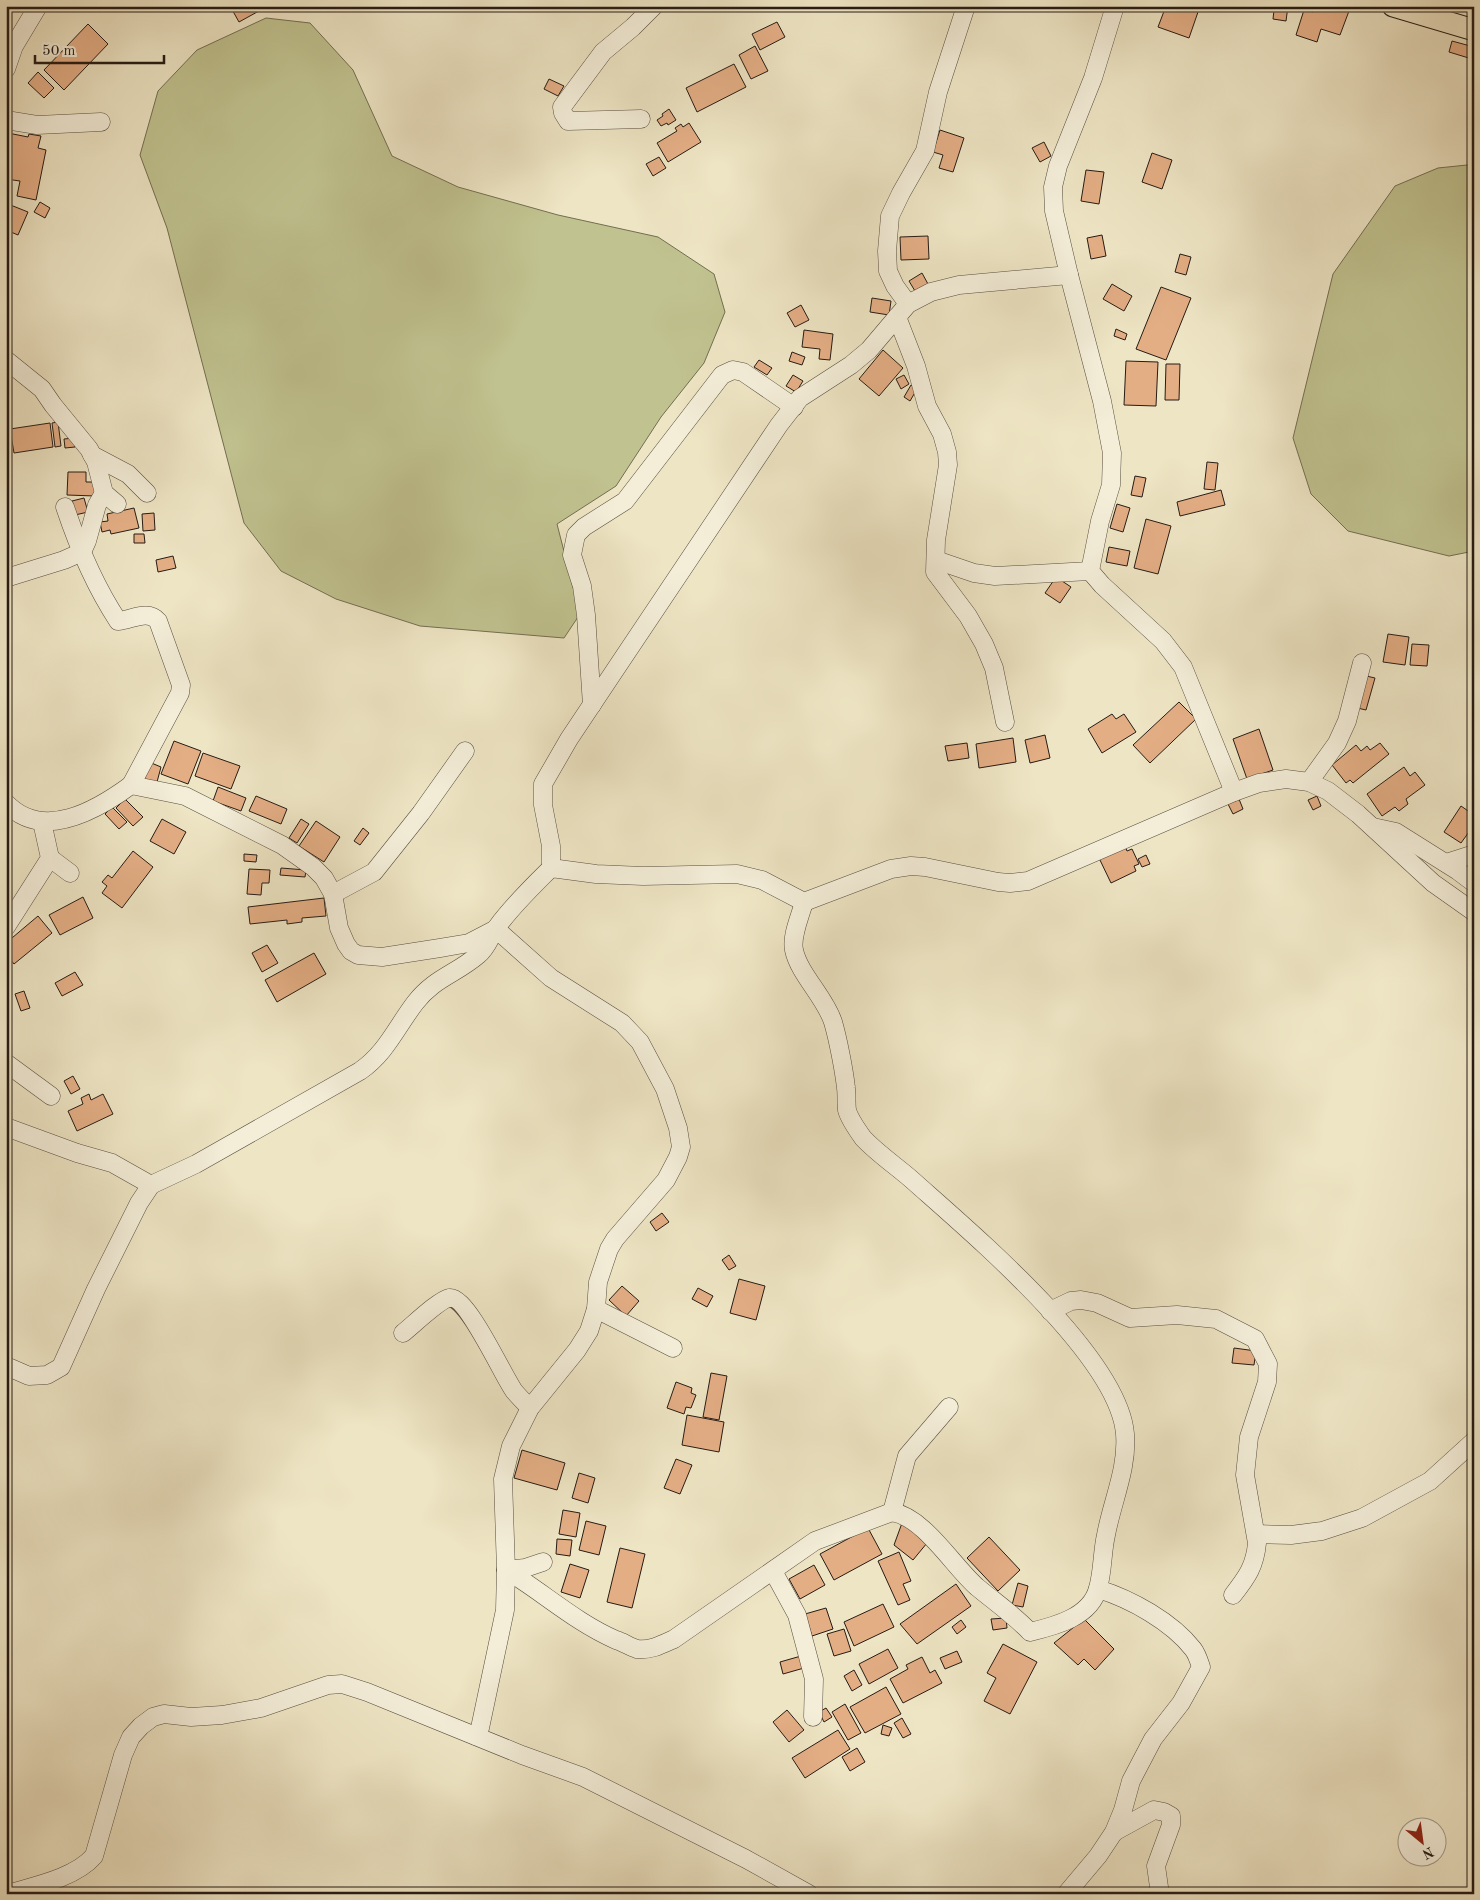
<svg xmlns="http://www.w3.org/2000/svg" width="1480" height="1900" viewBox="0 0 1480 1900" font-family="'Old Standard TT',serif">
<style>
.green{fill:#c0c28f;stroke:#736e52}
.building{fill:#e4ae85;stroke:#261b14}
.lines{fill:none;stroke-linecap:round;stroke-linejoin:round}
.minor-casing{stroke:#584e40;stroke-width:19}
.major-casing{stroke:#261b14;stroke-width:23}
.minor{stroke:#f4eed9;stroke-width:18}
.major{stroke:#eee5c4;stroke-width:21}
</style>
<rect width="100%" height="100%" fill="#eee5c4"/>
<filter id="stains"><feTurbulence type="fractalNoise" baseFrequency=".004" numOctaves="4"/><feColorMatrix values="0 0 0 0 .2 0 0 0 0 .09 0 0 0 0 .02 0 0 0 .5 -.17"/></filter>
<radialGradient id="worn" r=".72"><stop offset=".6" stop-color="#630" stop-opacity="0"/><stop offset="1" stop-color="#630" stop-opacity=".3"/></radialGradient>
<g class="green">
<path d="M 266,18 L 310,23 L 353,70 L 392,156 L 458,187 L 558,215 L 658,237 L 714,274 L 725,312 L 704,363 L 661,417 L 616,486 L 557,524 L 580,614 L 564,638 L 420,626 L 336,599 L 281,571 L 244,523 L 167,228 L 140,155 L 158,91 L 197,50 Z"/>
<path d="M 1467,165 L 1474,167 L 1474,551 L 1449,556 L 1348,531 L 1311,494 L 1293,438 L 1333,274 L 1395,186 L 1438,168 Z"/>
</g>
<g class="building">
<path d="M 230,6 L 268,6 L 239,22 Z"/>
<path d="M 1166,6 L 1184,6 L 1198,12 L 1189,38 L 1158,27 Z"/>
<path d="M 1266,6 L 1288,6 L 1286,21 L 1273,19 L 1274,10 L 1265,8 Z"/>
<path d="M 1315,6 L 1335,6 L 1349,11 L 1340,35 L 1321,29 L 1317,42 L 1296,35 L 1304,10 L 1313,12 Z"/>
<path d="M 777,22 L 785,37 L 760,50 L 752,34 Z"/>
<path d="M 88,24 L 108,44 L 64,90 L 44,70 Z"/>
<path d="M 1452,41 L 1474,47 L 1472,59 L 1449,52 Z"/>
<path d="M 755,46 L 768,71 L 751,79 L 739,55 Z"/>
<path d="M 734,64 L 746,87 L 697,112 L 686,88 Z"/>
<path d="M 38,72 L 54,88 L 44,98 L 28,83 Z"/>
<path d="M 549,79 L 564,86 L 558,96 L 544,89 Z"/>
<path d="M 669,109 L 676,120 L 668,125 L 667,123 L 661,126 L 657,120 L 663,116 L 662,114 Z"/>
<path d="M 689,123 L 701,142 L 668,162 L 657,143 L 677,131 L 675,128 L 681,124 L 683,127 Z"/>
<path d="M 940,130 L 964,138 L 953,172 L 939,168 L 943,155 L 933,152 Z"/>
<path d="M 8,133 L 28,137 L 29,134 L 41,136 L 38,148 L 46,150 L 36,200 L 17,196 L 20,181 L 6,179 L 6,141 Z"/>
<path d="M 1044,142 L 1051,156 L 1040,162 L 1032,148 Z"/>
<path d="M 1152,153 L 1172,160 L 1162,189 L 1142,182 Z"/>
<path d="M 659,157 L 666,168 L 653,176 L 646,164 Z"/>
<path d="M 1086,170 L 1104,172 L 1099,204 L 1081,201 Z"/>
<path d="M 40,202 L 50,208 L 45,218 L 34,212 Z"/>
<path d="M 8,204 L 28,212 L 18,235 L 6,230 L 6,207 Z"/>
<path d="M 1102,235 L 1106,256 L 1091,259 L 1087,238 Z"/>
<path d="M 928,236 L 929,259 L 901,260 L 900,237 Z"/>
<path d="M 1180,254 L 1191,257 L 1186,275 L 1175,272 Z"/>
<path d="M 922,273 L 928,284 L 915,291 L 909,281 Z"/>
<path d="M 1112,284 L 1132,296 L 1124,311 L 1103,299 Z"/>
<path d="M 1161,287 L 1191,298 L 1166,360 L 1136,349 Z"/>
<path d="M 872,298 L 891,301 L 889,315 L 870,312 Z"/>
<path d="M 801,305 L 809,320 L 795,327 L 787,313 Z"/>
<path d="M 1116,329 L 1127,334 L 1125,340 L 1114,336 Z"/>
<path d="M 804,330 L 833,334 L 830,360 L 819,359 L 820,349 L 802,347 Z"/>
<path d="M 883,350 L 903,368 L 879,396 L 859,379 Z"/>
<path d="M 792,352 L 805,357 L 802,365 L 789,361 Z"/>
<path d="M 759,360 L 772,368 L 767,375 L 754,367 Z"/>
<path d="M 1126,361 L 1158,362 L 1156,406 L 1124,405 Z"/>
<path d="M 1166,364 L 1180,364 L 1179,400 L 1165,400 Z"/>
<path d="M 793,375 L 803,381 L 796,392 L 786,386 Z"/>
<path d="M 904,375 L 909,384 L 901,389 L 896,379 Z"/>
<path d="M 911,385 L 917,389 L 910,401 L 904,397 Z"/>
<path d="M 58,422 L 61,446 L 55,447 L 52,423 Z"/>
<path d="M 50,423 L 53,447 L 14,453 L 10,429 Z"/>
<path d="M 74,438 L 75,447 L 65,448 L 64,439 Z"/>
<path d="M 1207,462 L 1218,463 L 1215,490 L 1204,489 Z"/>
<path d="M 68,472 L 86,472 L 86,482 L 95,482 L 95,496 L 67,495 Z"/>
<path d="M 1135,476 L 1146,478 L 1142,497 L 1131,495 Z"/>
<path d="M 1221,490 L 1225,505 L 1180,516 L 1177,502 Z"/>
<path d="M 84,498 L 88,512 L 75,515 L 72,501 Z"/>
<path d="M 1117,504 L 1130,508 L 1123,532 L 1110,528 Z"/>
<path d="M 134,508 L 139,528 L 111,534 L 110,530 L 102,532 L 100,522 L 108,521 L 107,514 Z"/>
<path d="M 154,513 L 155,530 L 143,531 L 142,514 Z"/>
<path d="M 1146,519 L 1171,526 L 1158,574 L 1134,568 Z"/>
<path d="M 134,534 L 144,534 L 145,543 L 134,543 Z"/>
<path d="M 1109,547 L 1130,551 L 1127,566 L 1106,562 Z"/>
<path d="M 173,556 L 176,568 L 158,572 L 156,560 Z"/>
<path d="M 1056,577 L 1071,587 L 1060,603 L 1045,593 Z"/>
<path d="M 1388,634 L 1409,637 L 1405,665 L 1383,662 Z"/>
<path d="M 1412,644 L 1429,645 L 1427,666 L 1410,665 Z"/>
<path d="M 1362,675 L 1375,678 L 1366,710 L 1353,707 Z"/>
<path d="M 1179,702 L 1196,719 L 1150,763 L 1133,745 Z"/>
<path d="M 1112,714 L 1116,719 L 1124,714 L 1136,732 L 1102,753 L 1088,729 Z"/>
<path d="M 1259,729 L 1273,770 L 1247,779 L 1233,739 Z"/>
<path d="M 1045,735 L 1050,758 L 1030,763 L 1025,740 Z"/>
<path d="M 1013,738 L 1016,762 L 979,768 L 976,744 Z"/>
<path d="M 174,741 L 201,751 L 188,784 L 161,774 Z"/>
<path d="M 967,743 L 969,758 L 948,761 L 945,746 Z"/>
<path d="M 1380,743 L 1389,754 L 1353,783 L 1350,780 L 1346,783 L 1332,765 L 1356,745 L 1361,751 L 1367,746 L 1370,750 Z"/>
<path d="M 203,753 L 240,766 L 231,789 L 195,776 Z"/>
<path d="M 149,762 L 161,767 L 157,782 L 140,778 Z"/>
<path d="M 1404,767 L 1410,776 L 1415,772 L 1425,785 L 1406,799 L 1408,804 L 1399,811 L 1395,807 L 1382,816 L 1367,794 Z"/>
<path d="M 218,787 L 246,798 L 241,811 L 213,801 Z"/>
<path d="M 256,796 L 287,809 L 281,824 L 249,811 Z"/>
<path d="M 1317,796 L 1321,806 L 1313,810 L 1308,800 Z"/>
<path d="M 125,799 L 143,817 L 133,826 L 116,808 Z"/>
<path d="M 1239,799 L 1243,809 L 1233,814 L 1228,804 Z"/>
<path d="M 1461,806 L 1474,815 L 1474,825 L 1461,843 L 1444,832 Z"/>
<path d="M 112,807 L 127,822 L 119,829 L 105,814 Z"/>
<path d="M 162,819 L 186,832 L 174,854 L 150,841 Z"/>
<path d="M 301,819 L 309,824 L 297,843 L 289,838 Z"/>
<path d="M 316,821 L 340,837 L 324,862 L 299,846 Z"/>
<path d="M 363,828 L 369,833 L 360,845 L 354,841 Z"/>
<path d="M 1125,846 L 1127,851 L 1132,849 L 1139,864 L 1134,866 L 1136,871 L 1111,883 L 1099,858 Z"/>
<path d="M 133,851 L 153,867 L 122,908 L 102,893 L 107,886 L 102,882 L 108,875 L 112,878 Z"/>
<path d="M 244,854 L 257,855 L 256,862 L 244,861 Z"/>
<path d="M 1146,855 L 1150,864 L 1142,867 L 1138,859 Z"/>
<path d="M 281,868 L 306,870 L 305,877 L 280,875 Z"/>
<path d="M 249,869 L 270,870 L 269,883 L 262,883 L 261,895 L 247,894 Z"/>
<path d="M 83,897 L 93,918 L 60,935 L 49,915 Z"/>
<path d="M 324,898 L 326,916 L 302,918 L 302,922 L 287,924 L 287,920 L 250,924 L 248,907 Z"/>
<path d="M 38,916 L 52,933 L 14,964 L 6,954 L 6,943 Z"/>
<path d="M 267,945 L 278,963 L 262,972 L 252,953 Z"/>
<path d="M 314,953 L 326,974 L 277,1002 L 265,980 Z"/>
<path d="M 75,972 L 83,985 L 62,996 L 55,983 Z"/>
<path d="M 24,991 L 30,1008 L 21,1011 L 15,994 Z"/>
<path d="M 73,1076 L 80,1089 L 71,1094 L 64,1081 Z"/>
<path d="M 89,1094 L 91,1100 L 103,1094 L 113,1114 L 77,1131 L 68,1111 L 83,1104 L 81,1098 Z"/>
<path d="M 662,1213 L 669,1222 L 656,1231 L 650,1222 Z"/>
<path d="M 729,1255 L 736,1266 L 729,1270 L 722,1260 Z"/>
<path d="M 739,1279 L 765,1286 L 756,1320 L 730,1313 Z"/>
<path d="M 622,1286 L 639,1301 L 626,1316 L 609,1300 Z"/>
<path d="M 698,1288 L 713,1296 L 707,1307 L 692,1299 Z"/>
<path d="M 1234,1348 L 1256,1351 L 1254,1365 L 1232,1363 Z"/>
<path d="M 711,1373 L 727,1376 L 719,1420 L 703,1417 Z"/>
<path d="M 676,1382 L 692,1388 L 691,1393 L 696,1395 L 691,1408 L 686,1407 L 684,1414 L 667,1408 Z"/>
<path d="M 687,1415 L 724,1422 L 719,1452 L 682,1445 Z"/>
<path d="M 522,1450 L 565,1463 L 557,1490 L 514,1478 Z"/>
<path d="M 676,1459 L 692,1465 L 680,1494 L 664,1488 Z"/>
<path d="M 579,1473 L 595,1478 L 588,1503 L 572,1498 Z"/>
<path d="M 563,1510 L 580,1513 L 576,1537 L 559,1534 Z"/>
<path d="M 586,1521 L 606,1526 L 599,1555 L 579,1550 Z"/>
<path d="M 902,1523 L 927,1543 L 913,1560 L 894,1545 Z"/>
<path d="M 868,1528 L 882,1554 L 834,1580 L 820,1554 Z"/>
<path d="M 989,1537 L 1020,1570 L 998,1591 L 967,1558 Z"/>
<path d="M 557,1539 L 572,1540 L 570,1556 L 556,1554 Z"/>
<path d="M 620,1548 L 645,1554 L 632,1608 L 607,1602 Z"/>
<path d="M 899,1552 L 911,1581 L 903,1584 L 910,1600 L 898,1605 L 878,1561 Z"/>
<path d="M 570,1564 L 589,1570 L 580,1598 L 561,1592 Z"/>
<path d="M 814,1565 L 825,1585 L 800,1599 L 789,1579 Z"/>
<path d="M 1018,1583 L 1028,1586 L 1023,1607 L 1012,1605 Z"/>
<path d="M 956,1584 L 971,1606 L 917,1644 L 900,1624 Z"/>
<path d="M 883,1604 L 894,1627 L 854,1646 L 844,1622 Z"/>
<path d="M 826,1608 L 833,1629 L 812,1636 L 805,1614 Z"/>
<path d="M 1006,1618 L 1007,1628 L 993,1630 L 991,1619 Z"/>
<path d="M 1084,1619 L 1114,1649 L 1095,1670 L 1084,1659 L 1078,1665 L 1054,1643 Z"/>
<path d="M 961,1620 L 966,1627 L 957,1634 L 952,1627 Z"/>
<path d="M 844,1629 L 851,1651 L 834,1656 L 827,1634 Z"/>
<path d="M 1003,1644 L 1037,1662 L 1010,1714 L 984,1701 L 996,1678 L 987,1673 Z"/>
<path d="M 888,1649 L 898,1668 L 869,1684 L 859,1664 Z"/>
<path d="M 957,1651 L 962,1662 L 945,1669 L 940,1658 Z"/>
<path d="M 801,1656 L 804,1668 L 783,1674 L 780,1662 Z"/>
<path d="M 922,1657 L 930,1673 L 935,1670 L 942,1683 L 903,1703 L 890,1679 L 908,1669 L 906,1665 Z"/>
<path d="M 854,1670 L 862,1685 L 852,1691 L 844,1676 Z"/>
<path d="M 886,1687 L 901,1714 L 865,1733 L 850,1707 Z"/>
<path d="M 845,1704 L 861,1733 L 848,1740 L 832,1712 Z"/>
<path d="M 826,1708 L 832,1717 L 824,1722 L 819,1712 Z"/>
<path d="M 787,1710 L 804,1730 L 789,1742 L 773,1722 Z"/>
<path d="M 902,1718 L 911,1734 L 903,1738 L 894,1723 Z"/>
<path d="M 883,1725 L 892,1728 L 889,1736 L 881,1734 Z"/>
<path d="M 838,1730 L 850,1749 L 805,1778 L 792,1758 Z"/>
<path d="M 857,1748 L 865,1762 L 850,1771 L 842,1757 Z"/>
</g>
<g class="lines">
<g class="minor-casing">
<g id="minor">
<path d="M 1115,6 L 1093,78 L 1058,166 L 1053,187 L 1054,211 L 1069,275 L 1102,401 L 1112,453 L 1111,485 L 1100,521 L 1090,571 L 1102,585 L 1163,641 L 1183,667 L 1234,792"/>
<path d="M 6,69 L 14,46 L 38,6"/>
<path d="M 641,119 L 568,121 L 563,113 L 562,107 L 603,52 L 633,27 L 654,6"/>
<path d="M 6,120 L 37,125 L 101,122"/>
<path d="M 908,304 L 895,286 L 888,271 L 887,251 L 890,216 L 901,193 L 925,151 L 938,92 L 966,6"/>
<path d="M 897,317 L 916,366 L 927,406 L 942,434 L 947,452 L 948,465 L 936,540 L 935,572 L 968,616 L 984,644 L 994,668 L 1005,722"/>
<path d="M 6,360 L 42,389 L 53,405 L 89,449 L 96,462 L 104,493 L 117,504"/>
<path d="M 92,455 L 128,474 L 147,493"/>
<path d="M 65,507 C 78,546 95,586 118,621 C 131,620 148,609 158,621 L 181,685 L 180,693 L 131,785"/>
<path d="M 936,560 L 974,573 L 995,576 L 1090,571"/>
<path d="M 6,578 L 64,560 L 82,552 L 87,541 L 97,505 L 104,493"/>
<path d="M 592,705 L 586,615 L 582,586 L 572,555 L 576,535 L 584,527 L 625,501 L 722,375 L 733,370 L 743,372 L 794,407"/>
<path d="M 1309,782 L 1337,743 L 1347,721 L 1362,663"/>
<path d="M 6,803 C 43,842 97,810 131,785 L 185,796 L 282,845 L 313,867 L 324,878 L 333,894 L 339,928 L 346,944 L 351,951 L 358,955 L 382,957 L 440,948 L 469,943 L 496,929"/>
<path d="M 1373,827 L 1396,832 L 1458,871 L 1474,883"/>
<path d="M 50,858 L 70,873"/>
<path d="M 1446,863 L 1474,854"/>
<path d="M 551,868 L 551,846 L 543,805 L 543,784 L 569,739 L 617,667 L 779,425 L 800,398 L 851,365 L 869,350 L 908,304 L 931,292 L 959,285 L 1069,275"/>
<path d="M 333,894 L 374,872 L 421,813 L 465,751"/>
<path d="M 6,927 L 50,858 L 42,822"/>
<path d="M 6,1063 L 51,1096"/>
<path d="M 6,1127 L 77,1153 L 112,1163 L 151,1185"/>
<path d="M 596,1309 L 673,1348"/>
<path d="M 1050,1311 L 1071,1301 L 1081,1300 L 1097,1303 L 1130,1318 L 1177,1315 L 1216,1319 L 1255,1339 L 1268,1364 L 1267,1382 L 1249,1437 L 1245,1475 L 1257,1543 C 1255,1566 1247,1577 1233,1595"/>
<path d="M 403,1333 C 412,1326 439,1300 449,1298 C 467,1295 503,1376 514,1391 C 519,1397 525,1403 530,1408"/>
<path d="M 6,1366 L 29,1376 L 47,1375 L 61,1367 L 96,1289 L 139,1203 L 151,1185 L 196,1164 L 360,1071 C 386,1053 396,1028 415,1003 C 434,978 456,974 478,955 C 488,947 490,936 497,927 C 513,905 532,887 551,868 L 596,874 L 643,876 L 737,874 L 762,880 L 804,902 L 891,869 L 911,866 L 925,867 L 998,882 L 1010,883 L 1028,881 L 1234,792 L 1259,783 L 1286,779 L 1309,782 L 1328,791 L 1358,814 L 1433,883 L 1474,912"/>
<path d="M 892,1512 L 907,1456 L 949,1407"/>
<path d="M 1256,1534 L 1291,1535 L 1322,1531 L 1362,1518 L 1430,1481 L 1474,1441"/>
<path d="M 506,1570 C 544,1593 575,1622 616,1640 C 623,1642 630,1647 637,1649 C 650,1651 663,1644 674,1639 L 815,1541 L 892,1512 C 924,1517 953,1566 977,1587 C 995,1602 1014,1615 1030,1632 C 1055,1626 1091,1617 1098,1588 C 1103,1571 1102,1552 1106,1535 C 1112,1502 1128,1468 1125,1434 C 1119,1356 969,1231 911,1179 C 896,1166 877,1153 863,1138 C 858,1131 849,1118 847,1110 C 846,1103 847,1095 846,1088 C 844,1070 838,1039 833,1022 C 825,997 799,974 794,950 C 791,936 800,917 804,902"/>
<path d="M 506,1570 L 525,1568 L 543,1562"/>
<path d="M 773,1571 L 797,1615 L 814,1679 L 813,1717"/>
<path d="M 476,1736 L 480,1728 L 505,1610 L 506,1570 L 503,1479 L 511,1446 L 530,1408 L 577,1350 L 589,1331 L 596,1309 L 598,1282 L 609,1249 L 615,1239 L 666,1180 L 678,1157 L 681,1147 L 678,1128 L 665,1089 L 640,1042 L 622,1023 L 551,978 L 496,929"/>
<path d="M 1114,1832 L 1154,1810 L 1164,1812 L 1171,1816 L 1171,1825 L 1156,1866 L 1160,1894"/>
<path d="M 7,1894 C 34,1886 75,1878 94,1856 L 123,1755 L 131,1737 L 141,1726 L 153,1717 L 164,1714 L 191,1717 L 222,1715 L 261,1708 L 328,1685 L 342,1684 L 367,1692 L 522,1755 L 583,1777 L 746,1859 L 809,1894"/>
<path d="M 1066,1894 L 1098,1856 L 1114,1832 L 1123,1810 L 1131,1781 L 1153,1739 L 1181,1703 L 1201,1667 C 1199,1661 1197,1654 1193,1649 C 1172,1622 1131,1599 1098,1589"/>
</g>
</g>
<g class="major-casing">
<path id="major" d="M 1393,6 L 1474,30"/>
</g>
<use href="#minor" class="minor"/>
<use href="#major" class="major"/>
</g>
<rect width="1480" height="1900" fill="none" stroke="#eee5c4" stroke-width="25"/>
<rect x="8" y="8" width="1465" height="1885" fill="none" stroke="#261b14" stroke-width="2.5"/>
<rect x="12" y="12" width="1455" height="1875" fill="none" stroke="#261b14"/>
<g transform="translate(1422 1842) rotate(151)"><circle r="24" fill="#f4eed9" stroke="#a29a8a"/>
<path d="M0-4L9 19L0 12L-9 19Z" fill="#8f2418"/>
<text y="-8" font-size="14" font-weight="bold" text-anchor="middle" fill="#261b14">N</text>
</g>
<path d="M35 55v8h129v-8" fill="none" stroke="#261b14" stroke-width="2.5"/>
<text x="42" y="55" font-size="15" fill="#261b14" stroke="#f4eed9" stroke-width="4" paint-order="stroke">50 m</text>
<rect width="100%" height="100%" filter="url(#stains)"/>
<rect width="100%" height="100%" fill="url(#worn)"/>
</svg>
